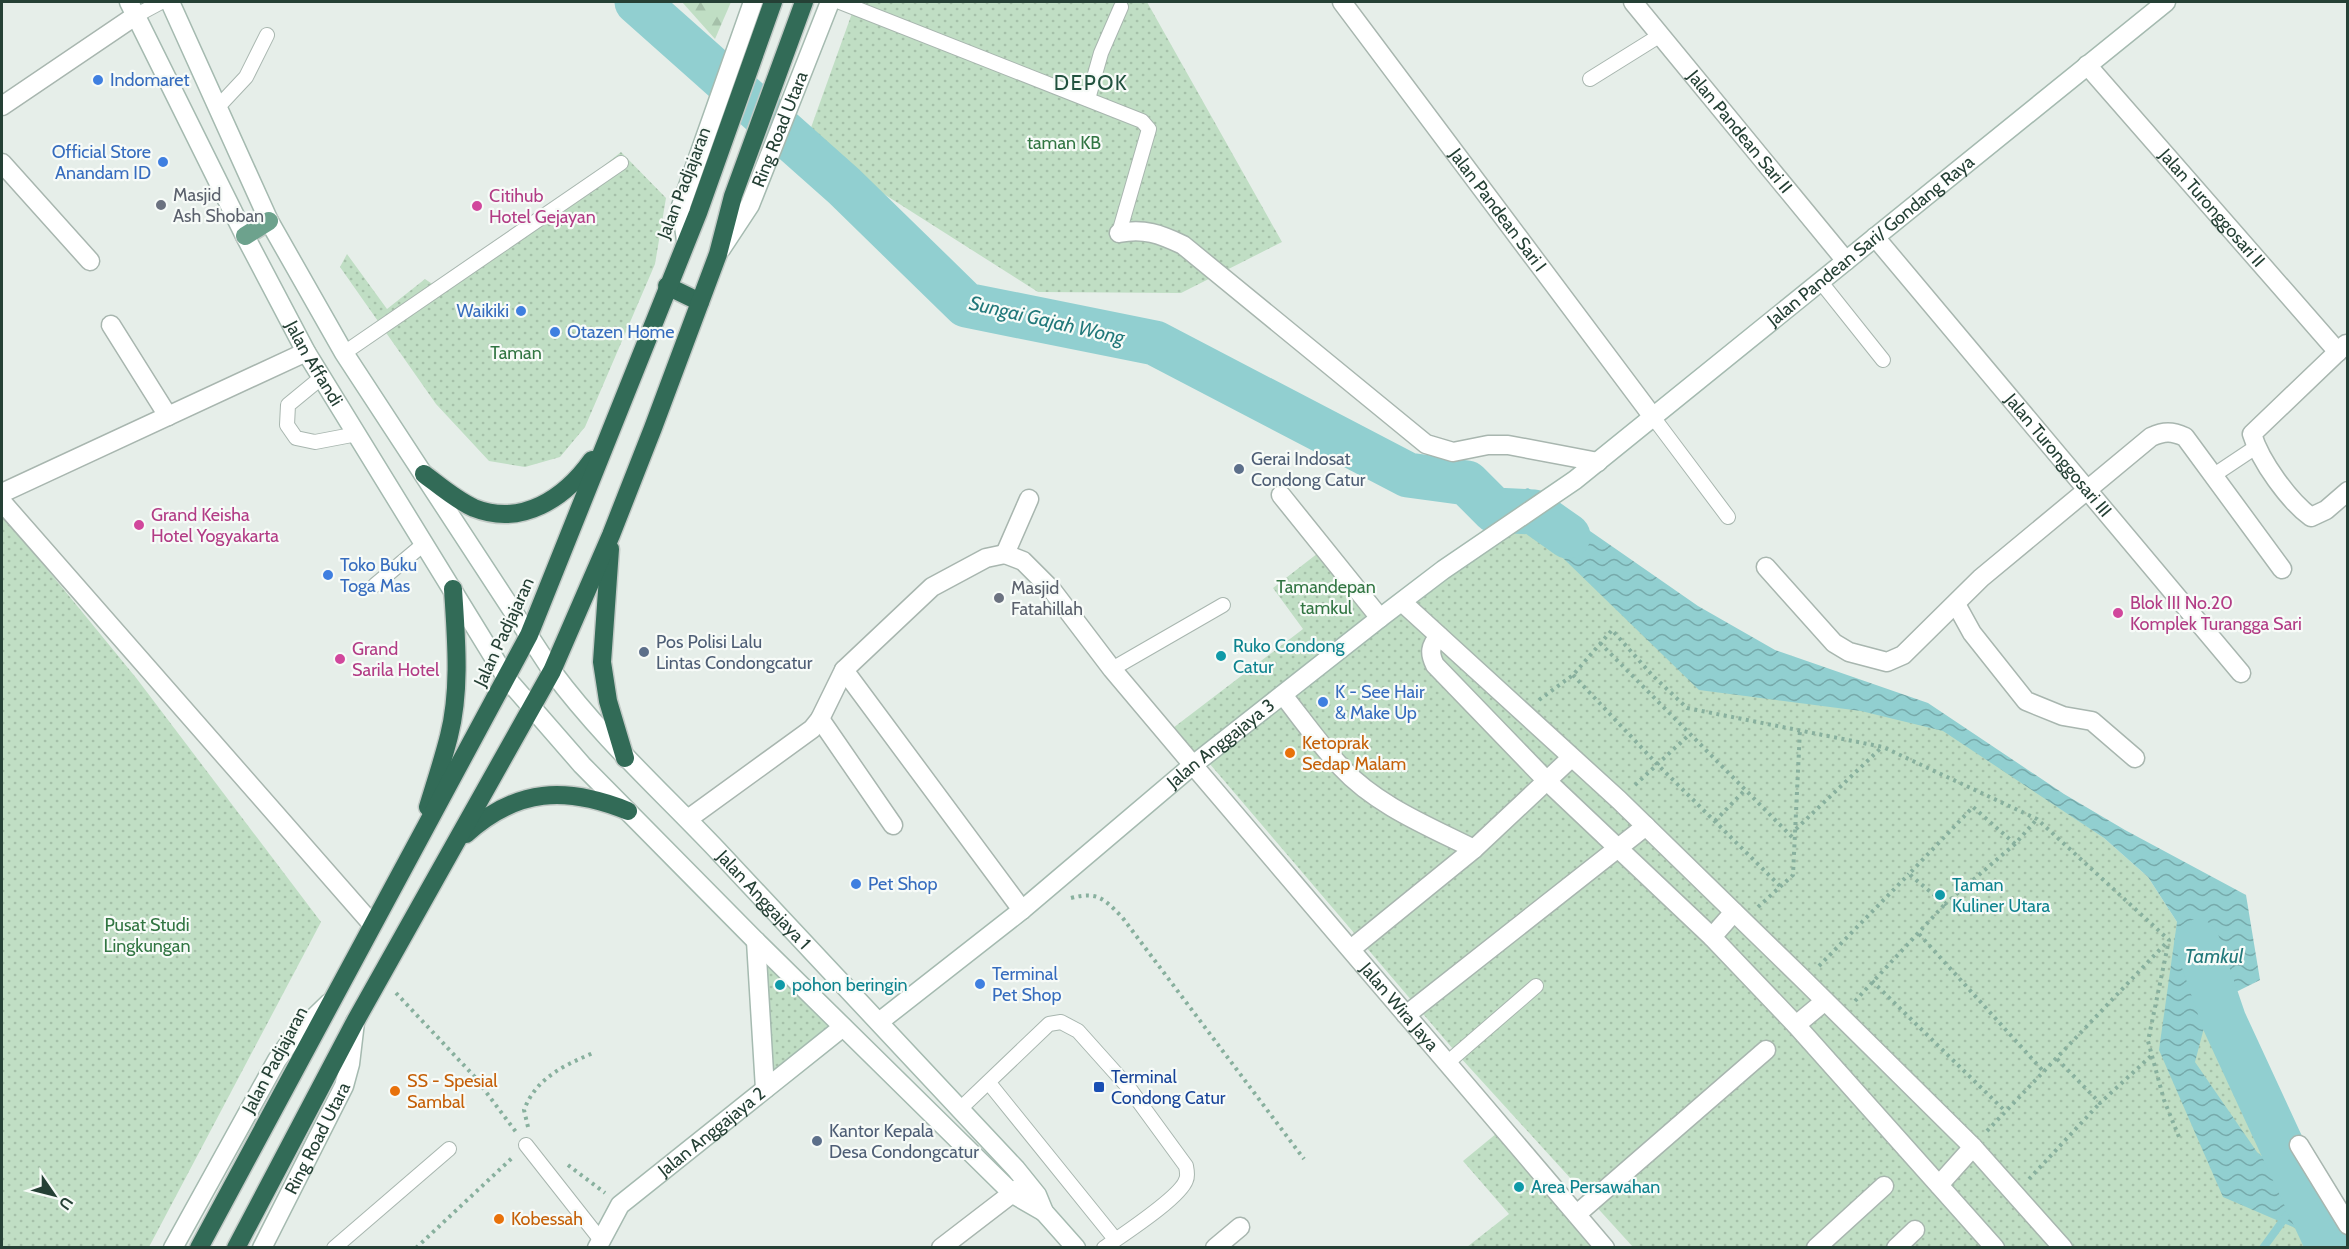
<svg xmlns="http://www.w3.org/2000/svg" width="2349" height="1249" viewBox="0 0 2349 1249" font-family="Cabin,sans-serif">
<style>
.forest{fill:url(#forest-firs)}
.park{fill:url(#park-dots)}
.water{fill:url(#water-waves)}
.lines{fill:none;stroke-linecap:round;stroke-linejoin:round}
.stream{stroke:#91cfd0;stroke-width:8}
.river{stroke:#91cfd0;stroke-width:45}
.lane-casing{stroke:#a8b6af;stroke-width:16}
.street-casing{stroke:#a8b6af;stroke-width:21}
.secondary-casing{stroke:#a5bab0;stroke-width:21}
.primary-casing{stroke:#c2cac6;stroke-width:21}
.highway-casing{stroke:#c2cac6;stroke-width:21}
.path{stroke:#88b09e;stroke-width:4;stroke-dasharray:3 4.5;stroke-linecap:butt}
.lane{stroke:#fff;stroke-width:14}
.street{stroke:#fff;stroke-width:18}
.secondary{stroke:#fff;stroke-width:18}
.primary{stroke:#6da28d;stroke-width:18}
.highway{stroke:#326b57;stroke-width:18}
.shop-dot{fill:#3f7fe0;stroke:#f7fbf8;stroke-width:2}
.worship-dot{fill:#6b7280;stroke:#f7fbf8;stroke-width:2}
.hotel-dot{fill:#d1479c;stroke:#f7fbf8;stroke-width:2}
.service-dot{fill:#5c6f8a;stroke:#f7fbf8;stroke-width:2}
.culture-dot{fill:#0f9aa8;stroke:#f7fbf8;stroke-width:2}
.food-dot{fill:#e8710a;stroke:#f7fbf8;stroke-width:2}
.transit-dot{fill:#1a4fb4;stroke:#f7fbf8;stroke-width:2}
.labels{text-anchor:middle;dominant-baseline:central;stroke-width:4.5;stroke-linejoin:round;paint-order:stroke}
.shop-label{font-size:18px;fill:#366cbe;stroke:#f7fbf8;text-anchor:start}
.street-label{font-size:18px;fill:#254035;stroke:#f7fbf8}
.park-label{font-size:18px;fill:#317542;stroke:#f7fbf8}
.worship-label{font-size:18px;fill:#5b616d;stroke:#f7fbf8;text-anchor:start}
.hotel-label{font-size:18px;fill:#b23c85;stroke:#f7fbf8;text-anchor:start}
.service-label{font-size:18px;fill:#4e5e75;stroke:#f7fbf8;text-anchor:start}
.culture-label{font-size:18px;fill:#0d838f;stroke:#f7fbf8;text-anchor:start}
.food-label{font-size:18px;fill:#c56008;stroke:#f7fbf8;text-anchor:start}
.transit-label{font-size:18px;fill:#164399;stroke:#f7fbf8;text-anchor:start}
.water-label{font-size:20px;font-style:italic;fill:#21787a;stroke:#f7fbf8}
.quarter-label{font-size:21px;letter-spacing:1.5px;fill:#22523f;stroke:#f7fbf8}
</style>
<defs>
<pattern id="forest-firs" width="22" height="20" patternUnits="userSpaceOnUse" patternTransform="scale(1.5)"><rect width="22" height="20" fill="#c0dec4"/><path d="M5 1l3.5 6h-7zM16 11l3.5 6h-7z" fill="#a5c0a9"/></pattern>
<pattern id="park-dots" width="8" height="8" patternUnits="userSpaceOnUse" patternTransform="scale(1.5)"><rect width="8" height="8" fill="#c0dec4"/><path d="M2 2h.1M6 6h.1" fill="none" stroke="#a5c0a9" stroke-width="1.8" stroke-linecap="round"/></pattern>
<pattern id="water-waves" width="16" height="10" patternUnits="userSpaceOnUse" patternTransform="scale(1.5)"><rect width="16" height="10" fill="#91cfd0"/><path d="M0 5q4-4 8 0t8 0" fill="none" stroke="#76a9aa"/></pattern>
</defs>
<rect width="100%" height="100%" fill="#e6eee9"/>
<path class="forest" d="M 682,2 L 731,2 L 715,39 Z"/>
<g class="park">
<path d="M 856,2 L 1147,2 L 1282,242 L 1181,293 L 1038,292 L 835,163 L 808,136 Z"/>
<path d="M 621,152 L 666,198 L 655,264 L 585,427 L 560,457 L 525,467 L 489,461 L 436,404 L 340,267 L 347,254 L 387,309 L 425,279 L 444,292 Z"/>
<path d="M 1534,512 L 1658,650 L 1944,728 L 2104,838 L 2148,877 L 2177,922 L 2329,1247 L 1633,1247 L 1459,1056 L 1209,763 L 1410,601 Z"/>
<path d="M 2,514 L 137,679 L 321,922 L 149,1247 L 2,1247 Z"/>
<path d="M 1331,543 L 1381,607 L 1195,755 L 1173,728 L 1303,629 L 1273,588 Z"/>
<path d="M 757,942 L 843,1027 L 765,1089 Z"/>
<path d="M 1502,1129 L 1604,1247 L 1467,1247 L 1509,1214 L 1463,1161 Z"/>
</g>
<path class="water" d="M 1528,488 L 1698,606 L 1775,650 L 1928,703 L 2064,794 L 2125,830 L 2246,895 L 2260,980 L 2210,1005 L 2195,1062 L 2257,1152 L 2347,1232 L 2347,1247 L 2325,1247 L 2316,1237 L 2223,1197 L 2159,1050 L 2177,922 L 2148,877 L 2104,838 L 1943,731 L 1861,711 L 1699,690 L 1501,498 Z"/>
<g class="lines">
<path class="stream" d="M 2263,1248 L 2287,1215"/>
<g class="river">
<path d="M 637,2 L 844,186 L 966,305 L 1155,343 L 1408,475 L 1467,483 L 1494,510 L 1534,512 L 1568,536"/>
<path d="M 2197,942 L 2224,1021 L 2329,1248"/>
</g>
<g class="lane-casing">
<g id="lane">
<path d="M 840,2 L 1142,121 L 1149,129 L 1119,233"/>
<path d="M 135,16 L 161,2"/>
<path d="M 1590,79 L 1659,36"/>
<path d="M 1088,99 L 1101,53 L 1121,7"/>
<path d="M 217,108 L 246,77 L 267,35"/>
<path d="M 1820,281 L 1883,360"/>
<path d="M 344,353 L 621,163"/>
<path d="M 322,377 L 288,405 L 287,425 L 296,438 L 315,442 L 357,434"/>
<path d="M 1653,417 L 1728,517"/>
<path d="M 2214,475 L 2256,447"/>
<path d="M 375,585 L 425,543"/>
<path d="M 1112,669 L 1223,605"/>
<path d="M 1447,1063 L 1536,986"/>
<path d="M 989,1083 L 1115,1239"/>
<path d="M 960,1109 L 1049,1024 L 1061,1022 L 1078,1031 L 1129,1088 L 1186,1166 C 1187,1171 1188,1176 1186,1180 C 1180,1198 1122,1235 1104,1248"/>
<path d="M 526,1145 L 600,1239"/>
<path d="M 334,1248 L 449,1149"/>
</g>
</g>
<g class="street-casing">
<g id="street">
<path id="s1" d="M 1342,2 L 1653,417"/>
<path id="s2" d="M 1633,2 L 1846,261"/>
<path id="s3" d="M 2087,65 L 2338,352"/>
<path d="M 2,106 L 135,16"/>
<path d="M 2,163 L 90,261"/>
<path d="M 1119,233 C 1144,228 1160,234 1183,245 L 1426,444 L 1453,452 L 1488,445 L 1508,445 L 1598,462"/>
<path id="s4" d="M 1875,237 L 2241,673"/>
<path d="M 111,325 L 168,416"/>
<path d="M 2346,344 L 2252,434 C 2260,461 2289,501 2311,517 L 2326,510 L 2348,491"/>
<path d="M 2,493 L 306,352"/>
<path d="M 1281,495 L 1380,618"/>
<path d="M 2,502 L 372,924"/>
<path id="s5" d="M 1005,554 L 1023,561 L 1052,590 L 1112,669 L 1193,765 L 1605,1248"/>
<path d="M 1005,554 L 1029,499"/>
<path d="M 1766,567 L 1834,643 L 1849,652 L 1887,662 L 1903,655 L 1981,578 L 2151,437 C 2164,431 2172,431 2185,437 L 2282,569"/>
<path d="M 1402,602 L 1619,800 L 1806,982 L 1973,1147 L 2063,1248"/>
<path d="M 1956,604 L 1972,633 L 2026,701 L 2063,716 L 2092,721 L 2135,758"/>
<path d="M 1439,636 C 1430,646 1429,653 1435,665 L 1547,781 L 1712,937 L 1796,1025 L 1995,1248"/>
<path d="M 844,670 L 1022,910"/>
<path d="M 1283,695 C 1302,719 1320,745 1341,767 C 1376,805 1428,826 1474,849"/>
<path d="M 820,719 L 893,825"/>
<path d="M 688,819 L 812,729 L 820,719 L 844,670 L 932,587 L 986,558 L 1005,554"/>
<path d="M 1712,937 L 1734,912"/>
<path d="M 1351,949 L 1474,849 L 1571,758"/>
<path d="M 1406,1015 L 1646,826"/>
<path d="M 1796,1025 L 1825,1001"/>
<path d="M 2299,1145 L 2348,1225"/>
<path d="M 1939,1185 L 1973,1147"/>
<path d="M 1577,1214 L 1766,1050"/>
<path d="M 941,1248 L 1023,1185"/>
<path d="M 1215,1248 L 1240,1227"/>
<path d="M 1816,1248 L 1884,1186"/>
<path d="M 1896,1248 L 1915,1230"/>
</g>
</g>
<g class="secondary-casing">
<g id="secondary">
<path id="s6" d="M 129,2 L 245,236 L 306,352 L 507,679 L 582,765 L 757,942 L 1013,1194 L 1044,1212"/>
<path id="s7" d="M 170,2 L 269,221 L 344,353 L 552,671 C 601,737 661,791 718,851 C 817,957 916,1063 1016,1169 L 1037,1195 L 1044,1212 L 1076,1248"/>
<path d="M 686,240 L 681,206 L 753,2"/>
<path id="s8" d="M 721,249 L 750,205 L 830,2"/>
<path d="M 756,941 L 765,1089"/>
<path id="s9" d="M 879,1022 L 1022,910 L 1193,765 L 1380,618 L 1443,570 L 1575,480 L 2166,2"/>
<path d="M 173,1248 L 277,1060 L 292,1039 L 329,1003"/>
<path id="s10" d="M 262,1248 L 344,1086 L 350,1064 L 355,1022"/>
<path id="s11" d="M 597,1248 L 620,1205 L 843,1027"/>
</g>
</g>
<g class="primary-casing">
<path id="primary" d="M 245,236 L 269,221"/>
</g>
<g class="highway-casing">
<g id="highway">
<path d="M 667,286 L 700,302"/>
<path d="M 424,474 C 440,486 456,500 474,508 C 522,527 565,498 592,460"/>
<path d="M 610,549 L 602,662 L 608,701 L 625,758"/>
<path d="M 428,807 C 435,784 443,760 449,736 C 461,689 456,637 453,589"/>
<path d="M 466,834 C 517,788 566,786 628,811"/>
<path d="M 199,1248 L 529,635 L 698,213 L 773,2"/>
<path d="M 236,1248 L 355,1022 L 552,671 L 611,535 L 653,428 L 718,254 L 733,196 L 804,2"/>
</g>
</g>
<g class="path">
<path d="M 1600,643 L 1795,840"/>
<path d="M 1573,675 L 1657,764 L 1780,886"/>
<path d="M 1539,700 L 1573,675 L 1612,630 L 1652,675 L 1687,708 L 1883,747 L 2037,819 L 2169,940 L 2148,1041 L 2164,1100 L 2179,1137"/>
<path d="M 1635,785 L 1690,734"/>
<path d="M 1715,821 L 1745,790"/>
<path d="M 1796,829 L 1882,747"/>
<path d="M 2015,844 L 1973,807 L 1909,874 L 1945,904 L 2015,844 L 2037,819"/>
<path d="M 1071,898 C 1098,891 1104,899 1122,917 L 1304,1159"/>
<path d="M 1758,907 L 1793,875 L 1800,729"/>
<path d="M 1919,934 L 2044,1072"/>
<path d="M 1819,966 L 1909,874"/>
<path d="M 1872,981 L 2005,1111"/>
<path d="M 396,993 L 474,1076 L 516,1132"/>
<path d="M 1855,1001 L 1945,904"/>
<path d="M 2057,1059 L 2100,1103 L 2151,1056"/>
<path d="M 528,1127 L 524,1110 C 536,1078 563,1066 593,1053"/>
<path d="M 1987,1131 L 2168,941"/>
<path d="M 568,1165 L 605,1193"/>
<path d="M 2029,1179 L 2100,1103"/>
<path d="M 416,1248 L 512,1158"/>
</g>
<use href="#lane" class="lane"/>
<use href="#street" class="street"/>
<use href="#secondary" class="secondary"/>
<use href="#primary" class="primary"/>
<use href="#highway" class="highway"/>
</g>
<g class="shop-dot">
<circle cx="98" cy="80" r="6"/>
<circle cx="163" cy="162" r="6"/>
<circle cx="521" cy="311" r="6"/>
<circle cx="555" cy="332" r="6"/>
<circle cx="328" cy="575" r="6"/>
<circle cx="1323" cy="702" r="6"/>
<circle cx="856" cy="884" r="6"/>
<circle cx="980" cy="984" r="6"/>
</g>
<g class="worship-dot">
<circle cx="161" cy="205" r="6"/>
<circle cx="999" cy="598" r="6"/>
</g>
<g class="hotel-dot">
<circle cx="477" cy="206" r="6"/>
<circle cx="139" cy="525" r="6"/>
<circle cx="2118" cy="613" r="6"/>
<circle cx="340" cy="659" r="6"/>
</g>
<g class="service-dot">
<circle cx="1239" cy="469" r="6"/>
<circle cx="644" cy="652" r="6"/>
<circle cx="817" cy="1141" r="6"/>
</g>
<g class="culture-dot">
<circle cx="1221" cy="656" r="6"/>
<circle cx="1940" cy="895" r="6"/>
<circle cx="780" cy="985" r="6"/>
<circle cx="1519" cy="1187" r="6"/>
</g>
<g class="food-dot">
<circle cx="1290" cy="753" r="6"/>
<circle cx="395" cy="1091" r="6"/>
<circle cx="499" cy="1219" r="6"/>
</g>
<rect class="transit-dot" x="1093" y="1081" width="12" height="12" rx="3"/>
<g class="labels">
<g class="shop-label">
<text x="110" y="80">Indomaret</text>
<text x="151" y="152" text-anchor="end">Official Store<tspan x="151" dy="21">Anandam ID</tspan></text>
<text x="509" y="311" text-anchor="end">Waikiki</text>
<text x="567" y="332">Otazen Home</text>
<text x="340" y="565">Toko Buku<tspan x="340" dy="21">Toga Mas</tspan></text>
<text x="1335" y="692">K - See Hair<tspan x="1335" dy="21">&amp; Make Up</tspan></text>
<text x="868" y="884">Pet Shop</text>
<text x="992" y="974">Terminal<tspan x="992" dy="21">Pet Shop</tspan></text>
</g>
<g class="street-label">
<text stroke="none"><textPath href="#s8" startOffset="134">Ring Road Utara</textPath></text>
<text stroke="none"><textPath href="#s2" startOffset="168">Jalan Pandean Sari II</textPath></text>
<text transform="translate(684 183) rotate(-69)">Jalan Padjajaran</text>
<text stroke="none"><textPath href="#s1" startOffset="260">Jalan Pandean Sari I</textPath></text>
<text stroke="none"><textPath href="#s3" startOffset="190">Jalan Turonggosari II</textPath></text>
<text stroke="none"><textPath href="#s9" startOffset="1263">Jalan Pandean Sari/ Gondang Raya</textPath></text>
<text stroke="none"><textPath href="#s6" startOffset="406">Jalan Affandi</textPath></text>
<text stroke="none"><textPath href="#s4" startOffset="285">Jalan Turonggosari III</textPath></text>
<text transform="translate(504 632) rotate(-65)">Jalan Padjajaran</text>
<text stroke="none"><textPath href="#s9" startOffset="441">Jalan Anggajaya 3</textPath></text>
<text stroke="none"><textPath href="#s7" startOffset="1084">Jalan Anggajaya 1</textPath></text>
<text stroke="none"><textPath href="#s5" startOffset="603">Jalan Wira Jaya</textPath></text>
<text transform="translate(275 1060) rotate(-62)">Jalan Padjajaran</text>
<text stroke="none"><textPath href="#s11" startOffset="166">Jalan Anggajaya 2</textPath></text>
<text stroke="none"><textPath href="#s10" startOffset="123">Ring Road Utara</textPath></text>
</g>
<g class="park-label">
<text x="1064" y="143">taman KB</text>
<text x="516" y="353">Taman</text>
<text x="1326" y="587">Tamandepan<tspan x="1326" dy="21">tamkul</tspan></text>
<text x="147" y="925">Pusat Studi<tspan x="147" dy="21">Lingkungan</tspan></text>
</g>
<g class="worship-label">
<text x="173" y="195">Masjid<tspan x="173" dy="21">Ash Shoban</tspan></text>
<text x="1011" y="588">Masjid<tspan x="1011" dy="21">Fatahillah</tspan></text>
</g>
<g class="hotel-label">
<text x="489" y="196">Citihub<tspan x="489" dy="21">Hotel Gejayan</tspan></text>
<text x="151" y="515">Grand Keisha<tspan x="151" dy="21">Hotel Yogyakarta</tspan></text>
<text x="2130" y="603">Blok III No.20<tspan x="2130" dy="21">Komplek Turangga Sari</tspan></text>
<text x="352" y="649">Grand<tspan x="352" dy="21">Sarila Hotel</tspan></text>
</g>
<g class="service-label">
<text x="1251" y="459">Gerai Indosat<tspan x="1251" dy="21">Condong Catur</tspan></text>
<text x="656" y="642">Pos Polisi Lalu<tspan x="656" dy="21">Lintas Condongcatur</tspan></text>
<text x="829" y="1131">Kantor Kepala<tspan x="829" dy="21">Desa Condongcatur</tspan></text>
</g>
<g class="culture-label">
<text x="1233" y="646">Ruko Condong<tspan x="1233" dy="21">Catur</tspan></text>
<text x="1952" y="885">Taman<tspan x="1952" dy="21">Kuliner Utara</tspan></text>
<text x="792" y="985">pohon beringin</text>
<text x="1531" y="1187">Area Persawahan</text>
</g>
<g class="food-label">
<text x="1302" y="743">Ketoprak<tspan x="1302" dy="21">Sedap Malam</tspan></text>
<text x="407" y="1081">SS - Spesial<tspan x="407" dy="21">Sambal</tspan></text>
<text x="511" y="1219">Kobessah</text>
</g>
<g class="transit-label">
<text x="1111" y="1077">Terminal<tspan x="1111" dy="21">Condong Catur</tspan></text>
</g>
<g class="water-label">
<text transform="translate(1047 320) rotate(13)">Sungai Gajah Wong</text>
<text x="2214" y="956">Tamkul</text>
</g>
<g class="quarter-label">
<text x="1091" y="82">DEPOK</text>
</g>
</g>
<rect width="2349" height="1249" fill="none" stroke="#254035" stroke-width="6"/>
<g transform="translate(54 1195) rotate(125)" stroke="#f7fbf8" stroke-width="4.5" paint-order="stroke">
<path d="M0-4.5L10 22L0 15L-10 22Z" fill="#254035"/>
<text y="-9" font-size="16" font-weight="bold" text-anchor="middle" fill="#254035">U</text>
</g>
</svg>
